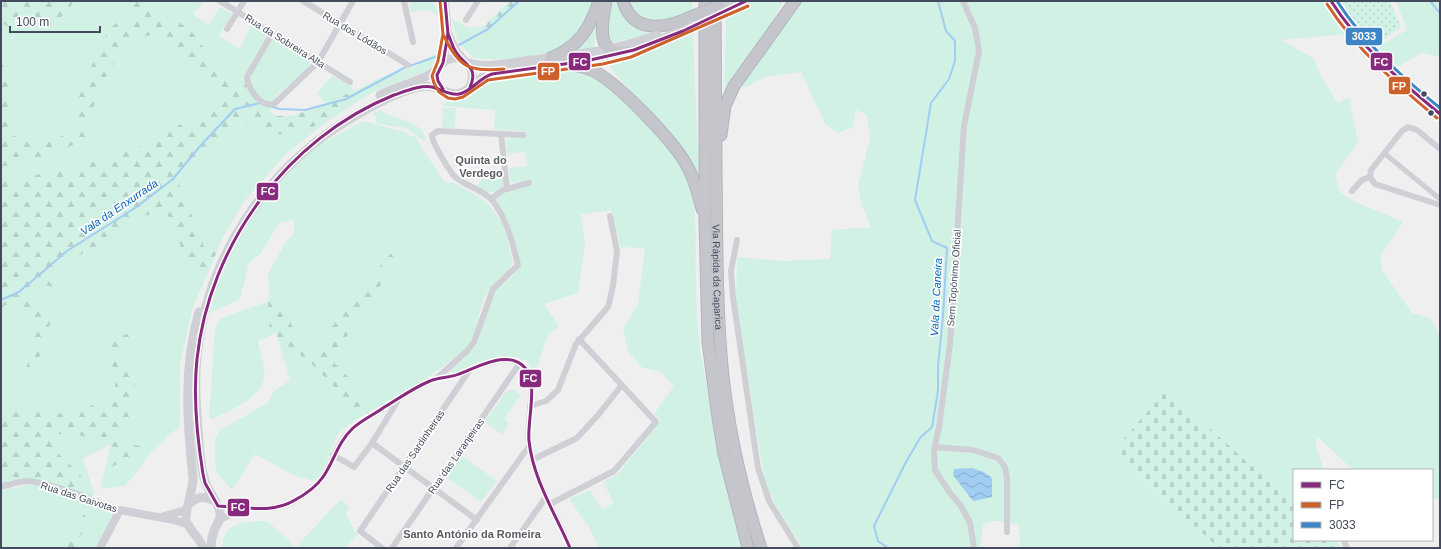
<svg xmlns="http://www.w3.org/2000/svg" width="1441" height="549" viewBox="0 0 1441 549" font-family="Arial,sans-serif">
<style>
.green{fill:#d1f1e5}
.forest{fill:url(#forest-firs)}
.cemetery{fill:url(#cemetery-stones)}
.garden{fill:url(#garden-dots)}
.water{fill:url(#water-waves)}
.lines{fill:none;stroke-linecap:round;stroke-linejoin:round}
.stream{stroke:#a2cdf2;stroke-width:2}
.trunk-casing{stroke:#b3b5bf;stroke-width:13}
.pedestrian{stroke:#cfd0d5;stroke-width:5}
.minor{stroke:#cfd0d5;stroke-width:6}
.tertiary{stroke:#cfd0d5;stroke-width:8}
.secondary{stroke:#ced0d5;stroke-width:9}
.trunk{stroke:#c4c6cc;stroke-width:11}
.trunk-bridge-casing{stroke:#b3b5bf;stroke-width:13;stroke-linecap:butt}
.secondary-bridge{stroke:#ced0d5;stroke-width:9}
.trunk-bridge{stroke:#c4c6cc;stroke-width:11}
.bus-1-casing{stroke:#fff;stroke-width:6}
.bus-2-casing{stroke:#fff;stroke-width:6}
.bus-3-casing{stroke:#fff;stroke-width:6}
.bus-1{stroke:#872a7e;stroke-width:3}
.bus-2{stroke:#ce612b;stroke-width:3}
.bus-3{stroke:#3d85c6;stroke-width:3}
.bus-dot{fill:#444b5d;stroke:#fff;stroke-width:1.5}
.labels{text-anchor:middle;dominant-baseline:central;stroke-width:3.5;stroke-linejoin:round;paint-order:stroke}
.street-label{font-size:10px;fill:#444b5d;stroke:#fff}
.neighbourhood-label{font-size:11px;font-weight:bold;fill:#5a5c64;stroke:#fff}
.water-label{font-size:11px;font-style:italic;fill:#0062b4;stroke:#fff}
.line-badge{stroke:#fff;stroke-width:1.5}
.badge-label{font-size:11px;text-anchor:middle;font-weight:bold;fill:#fff}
</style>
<defs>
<pattern id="forest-firs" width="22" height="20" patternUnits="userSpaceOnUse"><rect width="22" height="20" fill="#d1f1e5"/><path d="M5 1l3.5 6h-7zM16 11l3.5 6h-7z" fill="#b5d0c7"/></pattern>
<pattern id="cemetery-stones" width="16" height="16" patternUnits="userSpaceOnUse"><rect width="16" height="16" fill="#d1f1e5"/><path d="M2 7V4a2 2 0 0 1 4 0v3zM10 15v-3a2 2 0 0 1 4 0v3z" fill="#b5d0c7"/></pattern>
<pattern id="garden-dots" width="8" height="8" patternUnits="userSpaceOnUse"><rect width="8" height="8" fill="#d1f1e5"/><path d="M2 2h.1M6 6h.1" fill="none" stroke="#b5d0c7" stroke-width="1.8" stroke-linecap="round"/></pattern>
<pattern id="water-waves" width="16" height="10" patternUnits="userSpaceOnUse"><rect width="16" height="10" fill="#a2cdf2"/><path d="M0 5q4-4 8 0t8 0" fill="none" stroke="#86a8c7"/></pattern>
</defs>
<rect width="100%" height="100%" fill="#f0efef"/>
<g class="green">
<path d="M 1,1 L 204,1 L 193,14 L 209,25 L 220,7 L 232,14 L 219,36 L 240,49 L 251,26 L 310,61 L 308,69 L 274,98 L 270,113 C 289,121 307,111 325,104 L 317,93 L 332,76 L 350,85 L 355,91 L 381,77 L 415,67 L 423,60 L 441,52 L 436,63 L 426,71 L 373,92 L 329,120 L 286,154 L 243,203 L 222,239 L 193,307 L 180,363 L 180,426 L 152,451 L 136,473 L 125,486 L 100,489 L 111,444 L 83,459 L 94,492 L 93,498 L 43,481 L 1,485 Z"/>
<path d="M 413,1 C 434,1 436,0 441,22 L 437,15 L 429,10 L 411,12 L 410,6 Z"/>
<path d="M 510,1 L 594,1 L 587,20 L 574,43 L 548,53 L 499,60 L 474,58 L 458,42 L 452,19 L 469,28 L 484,26 Z"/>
<path d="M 610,1 L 618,1 L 652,30 L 645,35 L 611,43 L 606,37 Z"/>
<path d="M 628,1 L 692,1 L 692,13 C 665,20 646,29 628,1 Z"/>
<path d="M 755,1 L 783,1 L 765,36 L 724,101 L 726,16 Z"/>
<path d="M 801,1 L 1327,1 L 1348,34 L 1282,40 L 1314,59 L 1319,72 L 1338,104 L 1349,97 L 1358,142 L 1335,175 L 1340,192 L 1356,202 L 1403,222 L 1381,255 L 1382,270 L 1412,313 L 1430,318 L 1440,336 L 1440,500 L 1432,497 L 1432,470 L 1353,470 L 1318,437 L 1315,443 L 1324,470 L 1294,470 L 1294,504 L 1167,390 L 1112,452 L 1219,548 L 1020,548 L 1019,525 C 1006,522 995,518 983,525 L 980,548 L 803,548 L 777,507 L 765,484 L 736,302 L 737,257 L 784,261 L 830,259 L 832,230 L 871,227 L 862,205 L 858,186 L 870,138 L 867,115 L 856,110 L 853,127 L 838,133 L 825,124 L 801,72 L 765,77 L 744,88 L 739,84 Z"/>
<path d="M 1396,1 L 1440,1 L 1440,57 L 1422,53 L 1394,69 L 1376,48 L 1407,30 Z"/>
<path d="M 599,13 L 594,48 L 575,51 L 585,40 Z"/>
<path d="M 693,32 L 699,178 L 651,116 L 608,65 L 610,61 L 660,46 Z"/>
<path d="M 562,70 C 595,70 606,84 629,105 C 649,123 674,147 685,172 C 699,204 695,240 696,274 C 696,301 697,328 701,355 L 727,494 L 741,548 L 599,548 L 589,527 L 569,499 L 590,490 L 602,509 L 614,503 L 603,482 L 618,474 L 661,421 L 654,414 L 674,386 L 661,372 L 641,367 L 628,351 L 623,329 L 638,304 L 645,248 L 621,247 L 611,210 L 581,214 L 585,244 L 578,293 L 544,304 L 559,326 L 548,335 L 534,375 L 528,361 C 500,349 478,365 451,373 L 449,370 L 463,359 L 476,345 L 494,293 L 514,274 L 520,260 L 510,226 L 497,203 L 498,198 L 504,193 L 529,186 L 528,180 L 514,183 L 510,181 L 509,168 L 527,166 L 525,152 L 507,154 L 506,141 L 511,138 L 524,138 L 523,131 L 494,130 L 495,110 L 443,106 L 447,100 C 471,104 471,92 489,81 Z"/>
<path d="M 443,108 L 456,108 L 455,128 L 442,128 Z"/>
<path d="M 382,110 L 386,114 L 408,121 L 421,129 L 426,139 L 424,141 L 406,128 L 379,124 L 376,122 L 376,117 L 373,115 L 374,112 Z"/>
<path d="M 363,121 L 401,131 L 415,137 L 445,183 L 453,182 L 487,202 L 503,224 L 513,262 L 509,270 L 492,285 L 484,298 L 472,340 L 463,352 L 419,384 L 353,421 L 338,434 L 318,482 L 295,476 L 255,454 L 232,490 L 217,473 L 215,465 L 215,439 L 221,429 L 268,403 L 274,391 L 290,380 L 276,333 L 258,341 C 260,352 266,367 264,378 C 261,399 230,410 213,419 L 209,417 L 215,328 L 221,318 L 270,301 L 268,274 L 285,243 L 294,233 L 294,220 L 279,223 L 261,253 L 249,263 L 240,299 L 210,313 L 219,277 L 243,229 L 282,176 L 315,147 Z"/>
<path d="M 503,175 L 503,186 C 494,195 487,193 477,187 L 483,177 Z"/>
<path d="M 510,390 L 515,390 L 521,395 L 504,419 L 509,423 L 502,435 L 485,422 L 504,394 Z"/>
<path d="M 462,456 L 497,481 L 481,502 L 447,478 Z"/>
<path d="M 29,484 L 49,488 L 116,512 L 98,548 L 1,548 L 1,491 Z"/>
<path d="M 341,499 L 349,507 L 346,514 L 357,535 L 345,548 L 222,548 C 223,521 245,521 267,521 L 296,547 Z"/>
</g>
<g class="forest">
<path d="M 2,1 L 74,1 L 66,13 L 49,26 L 9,27 L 1,23 Z"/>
<path d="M 124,1 L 140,1 C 154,12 171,17 185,26 C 203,38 210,67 226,75 C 233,79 243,79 250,81 L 270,113 L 277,116 L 293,116 L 355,91 C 352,97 349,106 344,110 C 334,121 290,137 275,134 C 267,132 258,126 251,121 L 236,126 L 225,141 L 185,170 L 179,185 L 183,200 L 199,228 L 204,248 L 217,251 L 205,280 L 190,269 L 169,217 L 163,211 L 144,216 L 118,231 L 91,250 L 58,265 L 52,276 L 54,287 L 40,284 L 32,290 L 40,304 L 53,315 L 40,354 L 36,373 L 22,383 L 13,383 L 27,366 L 38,323 L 11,302 L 1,308 L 1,180 L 71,170 L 104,157 L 127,152 L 146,143 L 161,130 L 168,117 L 184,127 L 195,120 L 199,112 L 225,99 L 162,39 L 152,34 L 127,43 L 108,73 L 91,112 L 89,137 C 62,150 32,165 1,166 L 1,63 C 11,72 8,119 13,135 L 30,144 L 47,143 L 73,130 L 76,107 L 80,90 L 109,30 L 122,17 L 133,18 L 134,13 Z"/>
<path d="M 510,1 L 533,1 L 499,33 L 485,41 L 484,26 Z"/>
<path d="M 391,253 L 398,259 L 348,334 L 334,363 C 350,375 359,394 369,412 L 362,416 L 311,363 L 278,339 L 276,333 L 268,329 L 271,321 L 268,308 L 269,292 L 276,296 L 300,340 L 320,354 L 328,332 Z"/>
<path d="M 129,334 L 130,342 L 121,345 C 118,355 124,365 128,373 L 138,373 C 132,394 131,417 123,437 L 129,444 L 144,447 L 134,458 L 105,469 L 111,443 L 74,434 L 56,434 C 47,462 87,462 86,495 L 43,481 L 1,485 L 1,413 C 15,414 18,411 30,410 C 40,409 49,414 58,414 C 66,413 70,412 77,414 L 91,405 L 108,415 C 118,389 118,375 106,350 L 111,337 Z"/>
<path d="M 91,505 L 97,507 L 73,548 L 59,548 Z"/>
</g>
<path class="cemetery" d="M 1167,390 L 1294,504 L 1294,540 L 1335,540 L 1343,548 L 1219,548 L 1112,452 Z"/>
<path class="garden" d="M 1338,1 L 1390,1 L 1401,27 L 1373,47 L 1354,26 Z"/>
<path class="water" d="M 972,468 L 984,472 L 992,478 L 992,497 L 973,501 L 953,475 L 954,469 Z"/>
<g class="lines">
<g class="stream">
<path d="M 1430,1 L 1440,13"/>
<path d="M 459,45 L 488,29 L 519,1"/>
<path d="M 272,107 L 280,109 L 305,110 L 346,99 L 404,68 L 435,57"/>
<path d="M 1,300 L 19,292 L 67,251 L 135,208 L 173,179 L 201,145 L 235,109 L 260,103"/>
<path d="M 888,548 L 878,541 L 874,526 L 906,462 L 920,438 L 932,427 L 938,391 L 938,366 L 943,316 L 947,248 L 932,241 L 915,200 L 931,103 L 949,79 L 955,61 L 955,41 L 946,31 L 938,1"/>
</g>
<g class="trunk-casing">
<g id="trunk">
<path d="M 606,1 C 602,22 594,58 629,52"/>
<path d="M 623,1 C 634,36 668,28 693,16"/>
<path d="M 705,1 L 705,221 L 708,342 L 717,411 L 724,454 L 748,548"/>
<path id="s1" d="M 715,1 C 715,58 716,114 716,171 C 717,227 716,284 720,340 C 724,411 739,481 761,548"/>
<path d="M 551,58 C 579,46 590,29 599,1"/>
<path d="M 565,64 C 575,65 583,66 592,70 C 617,82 674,141 687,166 C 695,179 698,194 702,209"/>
<path d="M 721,135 L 725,106 L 734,86 L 795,1"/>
</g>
</g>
<path class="pedestrian" d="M 1384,153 L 1440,199"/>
<g class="minor">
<path d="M 220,1 L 350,82"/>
<path d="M 303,1 L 408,65"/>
<path d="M 404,1 L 413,42"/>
<path d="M 963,1 L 975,28 L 979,51 L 964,126 L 950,344 L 939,427 L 934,450 L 935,470 L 950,493 L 961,506 L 970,523 L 974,548"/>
<path d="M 466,20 L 478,1"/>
<path d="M 227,29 L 244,1"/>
<path d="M 272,34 L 247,77 C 248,89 261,108 274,104 L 318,62 L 353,1"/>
<path d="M 501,134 L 507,189"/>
<path d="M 1440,149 L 1417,130 L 1408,127 L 1402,131 L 1371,170 L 1370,177 L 1375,184 L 1440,205"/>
<path d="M 1352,191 L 1362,180 L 1370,177"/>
<path d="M 491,199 L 503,190 L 529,183"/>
<path d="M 737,240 L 731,271 L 733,297 L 758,468 L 769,501 L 798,548"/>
<path d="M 436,379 L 467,351 L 474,342 L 493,289 L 518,265 C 512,241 507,219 492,200 C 483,190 466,186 455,177 C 450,172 431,141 432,135 L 438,131 L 523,135"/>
<path d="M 530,406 L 546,401 L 558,390 L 576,344 L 608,307 L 613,286 L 617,251 L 610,216"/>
<path d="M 372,443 L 477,520"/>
<path d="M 935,447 L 973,450 L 998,458 L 1005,467 L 1007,479 L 1007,532"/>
<path d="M 333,455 L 354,467 L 372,443 L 397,402"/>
<path d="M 532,460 L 577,438 L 599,414 L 621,386"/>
<path d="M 1,487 C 9,485 17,482 25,481 C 49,481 96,502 120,510"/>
<path d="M 550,504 L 614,471 L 656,422 L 579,339"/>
<path d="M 218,506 C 240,506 270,513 290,503 C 303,496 318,487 325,474 C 334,457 338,441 353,428 C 363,419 377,413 388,405 C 403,396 419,384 436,379 C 445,376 454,377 462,373 C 479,366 512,349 527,370 C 537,385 526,422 529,441 C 533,480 556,512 570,548"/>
<path d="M 220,520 L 244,509"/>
<path d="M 1344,540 L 1347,548"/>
<path d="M 382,548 L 360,531 L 469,371"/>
<path d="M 392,548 L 520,363"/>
<path d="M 456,548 L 529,446"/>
<path d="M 510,548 L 546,497"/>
</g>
<g class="tertiary">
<path d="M 1331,1 C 1358,47 1399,80 1440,114"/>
<path d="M 449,35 L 455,49 L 465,61"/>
<path d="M 443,63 L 448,34 L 445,1"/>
<path d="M 164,516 L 186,510"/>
<path d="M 100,548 L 120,510 L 174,520 L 189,525"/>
</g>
<g class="secondary">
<path d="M 719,6 L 729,1"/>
<path d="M 729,9 L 746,1"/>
<path d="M 468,63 C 488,69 510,63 531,60 C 574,55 617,51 657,35"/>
<path d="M 380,95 C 396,87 413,83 429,75 C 437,71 442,61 450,59 C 467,54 477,72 470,86"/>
<path d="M 199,312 C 183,367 187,422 193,478 C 193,491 184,513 186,521 C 190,531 200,538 203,548"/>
<path d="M 190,503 C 198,496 205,496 215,501"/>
<path d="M 211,548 C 211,542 212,536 214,531 C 216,524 222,520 220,512 C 218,501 208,492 205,481 C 201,469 200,455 199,443 C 197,414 194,385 197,357 C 206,257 267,167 353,117 C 374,105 395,93 419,87 C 438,83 444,95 457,94 C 469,93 476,78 489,74 C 526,65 566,65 604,58 C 636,52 664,38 693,25"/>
</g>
<use href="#trunk" class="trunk"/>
<g class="trunk-bridge-casing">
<path id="trunk-bridge" d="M 693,16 L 719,6"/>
</g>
<path class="secondary-bridge" d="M 693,25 L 729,9"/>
<use href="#trunk-bridge" class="trunk-bridge"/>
<g class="bus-1-casing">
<g id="bus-1">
<path d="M 1331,1 C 1360,46 1399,80 1440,114"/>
<path d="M 448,34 C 451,40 452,46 456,52 C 465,66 479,67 470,87"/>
<path d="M 443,89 L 438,81 L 437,75 L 443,63 L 448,34 L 445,1"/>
<path d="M 570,548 C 555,513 533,479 529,441 C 527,422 538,385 526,369 C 510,348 478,367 459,374 C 450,378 439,377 430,381 C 413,388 398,399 383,408 C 373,415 362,420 353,428 C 338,442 334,461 323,477 C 316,487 306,494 295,500 C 272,514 244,507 218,506 L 205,483 L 203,474 C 197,437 193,396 197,359 C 209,245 287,138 394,95 C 406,91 420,85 432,87 C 441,89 450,96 459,94 C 471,92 479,78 492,74 L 586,61 L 634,50 L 683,31 L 746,1"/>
</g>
</g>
<g class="bus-2-casing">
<g id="bus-2">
<path d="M 440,1 L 443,34 L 438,61 L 432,76 L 434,83 L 439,92 L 448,98 L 455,99 L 463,97 L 488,80 L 603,64 L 631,57 L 748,6"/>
<path d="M 1327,4 C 1356,49 1395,83 1437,118"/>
<path d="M 444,36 C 459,68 470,72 504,69"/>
</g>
</g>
<g class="bus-3-casing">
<path id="bus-3" d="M 1337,1 C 1364,43 1401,76 1440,108"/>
</g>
<use href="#bus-1" class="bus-1"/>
<use href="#bus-2" class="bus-2"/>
<use href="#bus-3" class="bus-3"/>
</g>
<g class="bus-dot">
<circle cx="1424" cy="94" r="3.5"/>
<circle cx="1431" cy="113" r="3.5"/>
</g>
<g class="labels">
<g class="street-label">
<text transform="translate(355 33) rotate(31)">Rua dos Lódãos</text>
<text transform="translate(285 41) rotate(32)">Rua da Sobreira Alta</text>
<text stroke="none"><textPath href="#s1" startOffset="276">Via Rápida da Caparica</textPath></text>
<text transform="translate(954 278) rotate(-86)">Sem Topónimo Oficial</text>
<text transform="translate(415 451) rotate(-56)">Rua das Sardinheiras</text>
<text transform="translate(456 456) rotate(-55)">Rua das Laranjeiras</text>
<text transform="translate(79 497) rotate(18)">Rua das Gaivotas</text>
</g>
<g class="neighbourhood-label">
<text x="481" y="160">Quinta do<tspan x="481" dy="13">Verdego</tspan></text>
<text x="472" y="534">Santo António da Romeira</text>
</g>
<g class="water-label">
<text transform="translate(119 207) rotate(-34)">Vala da Enxurrada</text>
<text transform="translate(936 297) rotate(-87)">Vala da Caneira</text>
</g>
</g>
<g class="line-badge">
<rect x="1345" y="27" width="38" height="19" rx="4" fill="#3d85c6"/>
<rect x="1370" y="52" width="23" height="19" rx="4" fill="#872a7e"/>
<rect x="568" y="52" width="23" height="19" rx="4" fill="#872a7e"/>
<rect x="537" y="62" width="23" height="19" rx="4" fill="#ce612b"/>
<rect x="1388" y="76" width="23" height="19" rx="4" fill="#ce612b"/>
<rect x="256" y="182" width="23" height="19" rx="4" fill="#872a7e"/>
<rect x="519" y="369" width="23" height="19" rx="4" fill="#872a7e"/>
<rect x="227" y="498" width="23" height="19" rx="4" fill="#872a7e"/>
</g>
<g class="badge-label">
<text x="1364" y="40">3033</text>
<text x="1381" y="66">FC</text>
<text x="580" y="66">FC</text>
<text x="548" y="75">FP</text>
<text x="1399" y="90">FP</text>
<text x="268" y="195">FC</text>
<text x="530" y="382">FC</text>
<text x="238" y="511">FC</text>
</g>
<rect width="1441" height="549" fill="none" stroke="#444b5d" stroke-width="4"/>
<rect x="1293" y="469" width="140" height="72" fill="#ffffff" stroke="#b4b7be"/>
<rect x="1301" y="482" width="20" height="6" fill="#872a7e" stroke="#b4b7be"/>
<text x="1329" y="489" font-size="12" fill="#444b5d">FC</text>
<rect x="1301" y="502" width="20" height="6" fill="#ce612b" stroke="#b4b7be"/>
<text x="1329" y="509" font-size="12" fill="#444b5d">FP</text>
<rect x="1301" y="522" width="20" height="6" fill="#3d85c6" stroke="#b4b7be"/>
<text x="1329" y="529" font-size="12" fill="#444b5d">3033</text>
<path d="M10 26v6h90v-6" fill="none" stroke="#444b5d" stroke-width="2"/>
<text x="16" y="26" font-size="12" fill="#444b5d" stroke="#ffffff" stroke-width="3" paint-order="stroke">100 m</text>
</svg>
